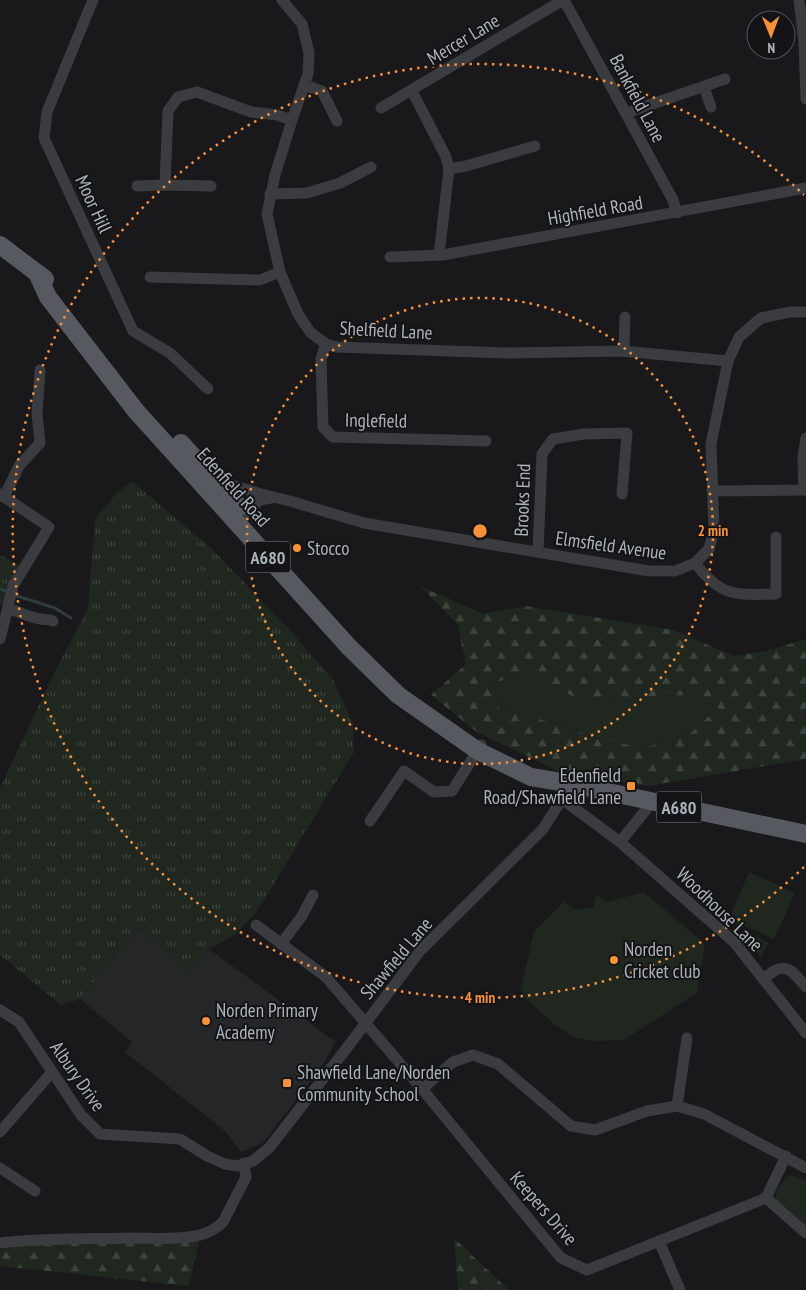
<svg xmlns="http://www.w3.org/2000/svg" width="806" height="1290" viewBox="0 0 806 1290" font-family="'PT Sans Narrow',sans-serif">
<style>
.built{fill:#252628}
.green{fill:#1f271f}
.forest{fill:url(#forest-firs);fill-rule:evenodd}
.park{fill:url(#park-tufts)}
.lines{fill:none;stroke-linecap:round;stroke-linejoin:round}
.stream{stroke:#2e3c40;stroke-width:3}
.minor{stroke:#3a3c40;stroke-width:11}
.primary{stroke:#565a60;stroke-width:18}
.ring{fill:none;stroke:#f69137;stroke-width:2.5;stroke-dasharray:2.5 5}
.poi-dot{fill:#f69137;stroke:#141416;stroke-width:2}
.labels{text-anchor:middle;dominant-baseline:central;stroke-width:4;stroke-linejoin:round;paint-order:stroke}
.shield{fill:#141416;stroke:#7e838a;stroke-width:1}
.shield-label{font-size:18px;font-weight:bold;fill:#abb3bb}
.street-label{font-size:19px;fill:#abb3bb;stroke:#141416}
.poi-label{font-size:19px;fill:#abb3bb;stroke:#141416;text-anchor:start}
.centre{fill:#f69137;stroke:#141416;stroke-width:2.5}
.ring-label{font-size:15px;text-anchor:middle;font-weight:bold;fill:#f69137;stroke:#141416;stroke-width:4;stroke-linejoin:round;paint-order:stroke}
</style>
<defs>
<pattern id="forest-firs" width="22" height="20" patternUnits="userSpaceOnUse" patternTransform="scale(1.25)"><rect width="22" height="20" fill="#1f271f"/><path d="M5 1l3.5 6h-7zM16 11l3.5 6h-7z" fill="#3d443e"/></pattern>
<pattern id="park-tufts" width="24" height="20" patternUnits="userSpaceOnUse" patternTransform="scale(1.25)"><rect width="24" height="20" fill="#1f271f"/><path d="M3 7l-1-3M5 7V3M7 7l1-3M15 17l-1-3M17 17v-4M19 17l1-3" fill="none" stroke="#3d443e"/></pattern>
</defs>
<rect width="100%" height="100%" fill="#19191b"/>
<path class="built" d="M 138,928 L 191,972 L 209,949 L 336,1042 L 323,1064 L 263,1143 L 241,1152 L 225,1131 L 125,1052 L 132,1042 L 80,999 Z"/>
<g class="green">
<path d="M 530,675 L 590,705 L 657,696 L 691,695 L 710,715 L 692,732 L 651,746 L 608,743 L 559,724 L 499,709 L 494,682 Z"/>
<path d="M 749,872 L 795,893 L 774,939 L 729,919 Z"/>
<path d="M 644,892 L 705,944 L 697,993 L 624,1040 L 594,1041 L 573,1037 L 554,1024 L 525,998 L 521,987 L 534,932 L 564,902 L 575,909 L 593,908 L 596,894 L 607,902 Z"/>
<path d="M 790,1175 L 798,1177 L 806,1181 L 806,1231 L 775,1202 C 775,1192 782,1181 790,1175 Z"/>
</g>
<g class="forest">
<path d="M 420,586 L 483,614 L 525,606 L 674,630 L 733,656 L 767,651 L 806,639 L 806,715 L 803,719 L 806,719 L 806,759 L 647,786 L 560,772 L 477,732 L 431,695 L 466,664 L 457,624 ZM 530,675 L 590,705 L 657,696 L 691,695 L 710,715 L 692,732 L 651,746 L 608,743 L 559,724 L 499,709 L 494,682 Z"/>
<path d="M 454,1238 L 506,1287 L 508,1290 L 458,1290 Z"/>
<path d="M 188,1239 L 199,1242 L 189,1286 L 0,1266 L 0,1250 L 15,1245 Z"/>
</g>
<g class="park">
<path d="M 132,481 L 211,548 L 290,630 L 333,680 L 353,724 L 354,752 L 256,913 L 232,937 L 209,949 L 191,973 L 138,928 L 80,999 L 61,1005 L 0,955 L 0,788 L 60,661 L 88,609 L 95,519 L 117,493 Z"/>
<path d="M 0,555 L 23,568 L 4,605 L 0,604 Z"/>
<path d="M 748,932 L 768,943 L 761,957 L 744,937 Z"/>
</g>
<g class="lines">
<g class="stream">
<path d="M 0,589 L 9,592"/>
<path d="M 14,595 L 55,608 L 71,618"/>
</g>
<g class="minor">
<path d="M 93,0 L 47,112 L 44,138 L 133,331 L 170,353 L 208,389"/>
<path d="M 282,0 L 302,24 L 309,53 L 308,74 L 292,120 L 275,175 L 267,214 L 280,272 L 298,314 L 310,332 L 326,344 L 336,347 L 506,353 L 622,351 L 728,361"/>
<path d="M 564,0 L 673,200 L 677,213"/>
<path d="M 799,0 L 804,42 L 806,99"/>
<path d="M 304,85 L 322,91 L 337,121"/>
<path d="M 704,87 L 711,107"/>
<path d="M 412,91 L 446,157 L 449,169 L 439,255"/>
<path d="M 381,108 L 563,0"/>
<path d="M 626,113 L 725,79"/>
<path d="M 449,169 L 466,166 L 535,146"/>
<path d="M 165,185 L 168,111 L 178,97 L 197,92 L 251,112 L 277,115 L 292,120"/>
<path d="M 137,186 L 165,185 L 211,186"/>
<path d="M 270,194 L 307,193 L 340,183 L 371,167"/>
<path d="M 390,257 L 443,255 L 806,188"/>
<path d="M 150,277 L 260,280 L 280,272"/>
<path d="M 326,344 L 321,359 L 323,427 L 333,437 L 486,441"/>
<path d="M 624,351 L 625,317"/>
<path d="M 216,480 L 261,494 L 290,501 L 364,523 L 649,571 L 675,571 L 695,563 L 709,549 L 714,530 L 711,444 L 728,361 L 739,337 L 761,318 L 790,312 L 806,312"/>
<path d="M 804,490 L 803,457 L 806,438"/>
<path d="M 712,491 L 806,490"/>
<path d="M 0,494 L 49,527 L 13,586 L 0,639"/>
<path d="M 4,497 L 19,466 L 40,443 L 37,414 L 40,370"/>
<path d="M 235,521 L 260,500 L 271,498"/>
<path d="M 538,552 L 542,454 L 553,439 L 584,434 L 627,433 L 622,494"/>
<path d="M 695,563 C 721,597 735,595 776,594 L 776,537"/>
<path d="M 8,609 C 19,611 30,618 41,619 C 46,620 48,619 53,621"/>
<path d="M 562,799 L 620,842 L 734,942 L 806,1033"/>
<path d="M 370,821 L 404,771 L 434,792 L 452,791 L 481,745"/>
<path d="M 620,842 L 653,801"/>
<path d="M 256,925 L 326,977 L 422,1089 L 561,1258 L 587,1270 L 766,1198 L 786,1156"/>
<path d="M 281,944 L 302,916 L 313,895"/>
<path d="M 763,979 C 785,961 789,967 806,987"/>
<path d="M 0,1010 L 19,1022 L 81,1115 L 100,1134 L 180,1139 L 207,1156 L 225,1164 L 238,1166 L 253,1161 L 269,1148 L 343,1053 L 420,951 L 543,829 L 562,799 L 561,782"/>
<path d="M 422,1089 L 453,1062 L 473,1055 L 498,1064 L 571,1126 L 595,1130 L 647,1111 L 677,1106 L 704,1114 L 806,1168"/>
<path d="M 677,1106 L 687,1038"/>
<path d="M 0,1132 L 52,1072"/>
<path d="M 0,1168 L 35,1191"/>
<path d="M 766,1198 L 806,1233"/>
<path d="M 659,1241 L 680,1290"/>
<path d="M 0,1243 C 43,1238 87,1239 130,1238 C 152,1238 175,1240 196,1236 C 206,1234 215,1230 223,1222 L 246,1177 L 244,1163"/>
</g>
<g class="primary">
<path d="M 0,245 L 45,279"/>
<path d="M 37,273 L 48,297 L 136,411 L 349,647 L 398,695 L 478,751 L 531,777 L 561,782 L 806,834"/>
<path d="M 181,443 L 239,507"/>
</g>
</g>
<g class="ring">
<circle cx="480" cy="531" r="233"/>
<path d="M804 867A467 467 0 1 1 804 195"/>
</g>
<g class="poi-dot">
<circle cx="297" cy="548" r="5"/>
<rect x="626" y="781" width="10" height="10" rx="2.5"/>
<circle cx="614" cy="960" r="5"/>
<circle cx="206" cy="1021" r="5"/>
<rect x="282" y="1078" width="10" height="10" rx="2.5"/>
</g>
<g class="labels">
<g class="shield">
<rect x="245.5" y="541.5" width="45" height="31" rx="4"/>
<rect x="656.5" y="791.5" width="45" height="31" rx="4"/>
</g>
<g class="shield-label">
<text x="268" y="557">A680</text>
<text x="679" y="807">A680</text>
</g>
<g class="street-label">
<text transform="translate(463 39) rotate(-31)">Mercer Lane</text>
<text transform="translate(638 98) rotate(62)">Bankfield Lane</text>
<text transform="translate(94 204) rotate(65)">Moor Hill</text>
<text transform="translate(595 210) rotate(-10)">Highfield Road</text>
<text transform="translate(386 330) rotate(3)">Shelfield Lane</text>
<text transform="translate(376 420) rotate(1)">Inglefield</text>
<text transform="translate(234 487) rotate(48)">Edenfield Road</text>
<text transform="translate(522 500) rotate(-88)">Brooks End</text>
<text transform="translate(611 545) rotate(8)">Elmsfield Avenue</text>
<text transform="translate(720 909) rotate(44)">Woodhouse Lane</text>
<text transform="translate(396 958) rotate(-50)">Shawfield Lane</text>
<text transform="translate(78 1076) rotate(55)">Albury Drive</text>
<text transform="translate(544 1208) rotate(49)">Keepers Drive</text>
</g>
<g class="poi-label">
<text x="307" y="548">Stocco</text>
<text x="621" y="775" text-anchor="end">Edenfield<tspan x="621" dy="22">Road/Shawfield Lane</tspan></text>
<text x="624" y="949">Norden<tspan x="624" dy="22">Cricket club</tspan></text>
<text x="216" y="1010">Norden Primary<tspan x="216" dy="22">Academy</tspan></text>
<text x="297" y="1072">Shawfield Lane/Norden<tspan x="297" dy="22">Community School</tspan></text>
</g>
</g>
<circle cx="480" cy="531" r="8" class="centre"/>
<g class="ring-label">
<text x="713" y="536">2 min</text>
<text x="480" y="1003">4 min</text>
</g>
<g transform="translate(771 35) rotate(179)"><circle r="24" fill="#141416" stroke="#505458"/>
<path d="M0-4L9 19L0 12L-9 19Z" fill="#f69137"/>
<text y="-8" font-size="14" font-weight="bold" text-anchor="middle" fill="#abb3bb">N</text>
</g>
</svg>
